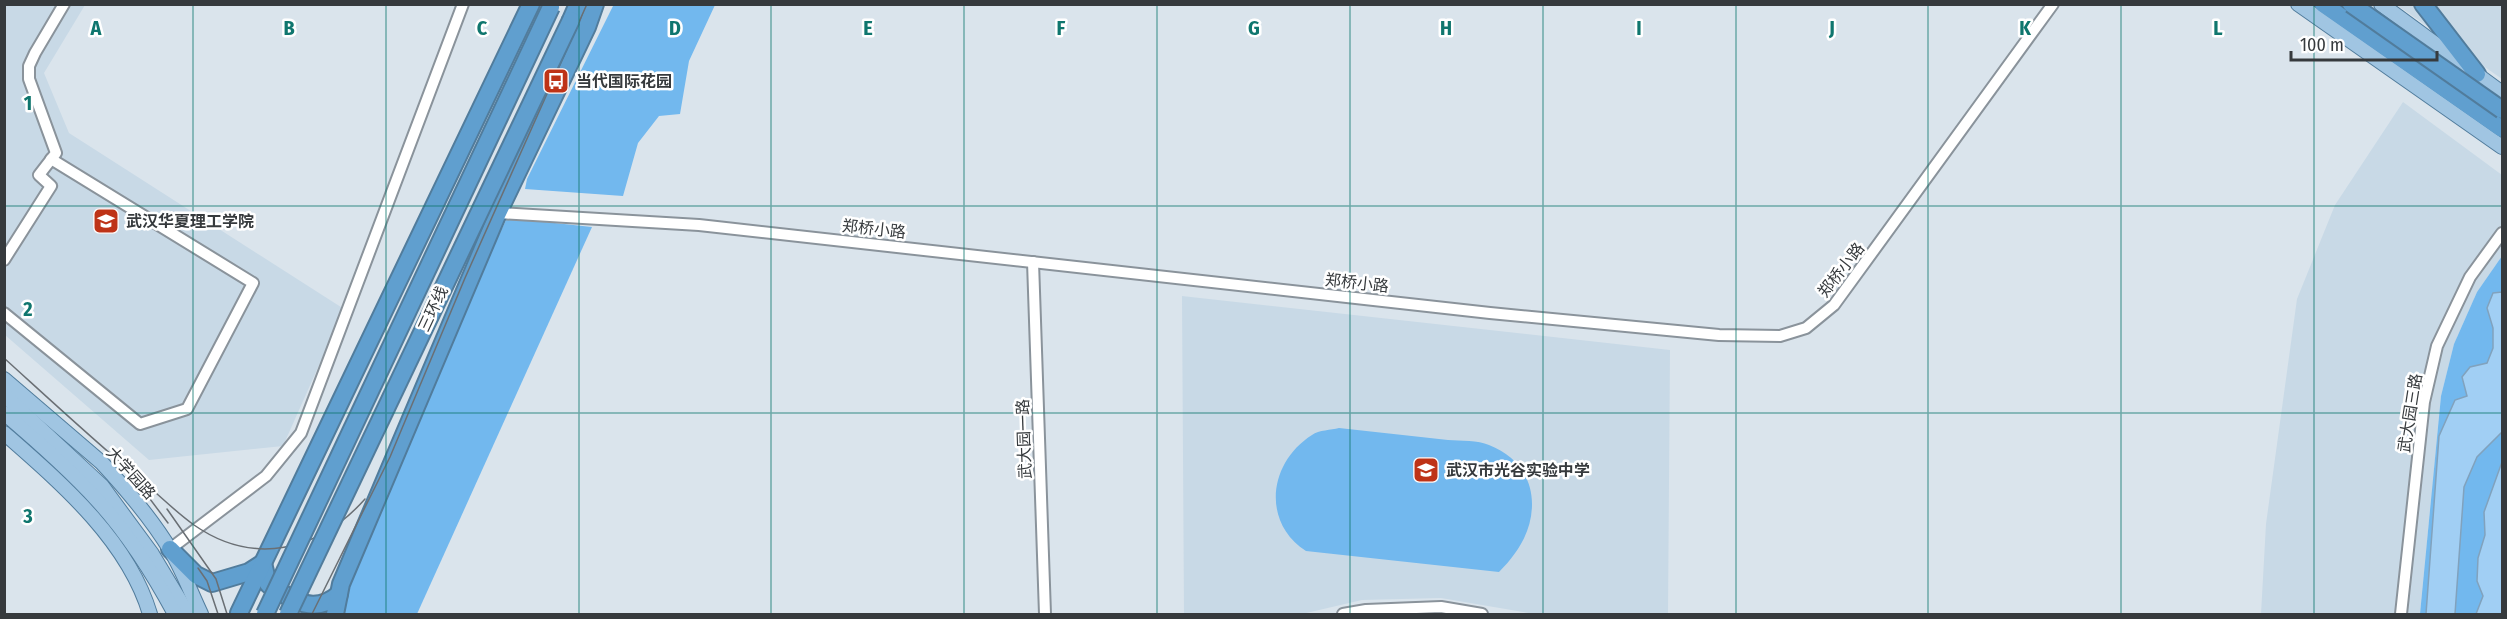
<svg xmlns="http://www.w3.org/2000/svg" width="2507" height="619" viewBox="0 0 2507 619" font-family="'Fira Sans Condensed','Noto Sans SC',sans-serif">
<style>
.built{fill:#c8d9e6}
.green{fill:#72b8ee}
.water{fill:#a1cff4;stroke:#81a2bd;stroke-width:1.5}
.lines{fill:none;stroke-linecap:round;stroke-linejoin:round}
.minor-casing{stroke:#8a939b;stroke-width:14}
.major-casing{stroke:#517c9c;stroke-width:16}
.highway-casing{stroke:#517c9c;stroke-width:20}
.minor{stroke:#fff;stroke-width:10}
.major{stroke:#a0c5e2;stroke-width:14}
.highway{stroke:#609fcf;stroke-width:16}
.tram{stroke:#6a6f74;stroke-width:1.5}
.highway-bridge-casing{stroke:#517c9c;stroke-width:20;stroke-linecap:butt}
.highway-bridge{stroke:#609fcf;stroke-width:16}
.grid{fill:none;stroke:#0f766e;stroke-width:1.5;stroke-opacity:0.55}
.labels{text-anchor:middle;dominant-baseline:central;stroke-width:5;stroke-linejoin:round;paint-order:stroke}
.poi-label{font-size:16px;font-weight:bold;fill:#363a3d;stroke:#fff;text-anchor:start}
.street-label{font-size:16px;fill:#363a3d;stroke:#fff}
.grid-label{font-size:20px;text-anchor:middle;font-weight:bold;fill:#0f766e;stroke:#fff;stroke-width:5;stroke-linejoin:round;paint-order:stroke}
</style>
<rect width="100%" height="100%" fill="#dae4ec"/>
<g class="built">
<path d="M 5,5 L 85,5 L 44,73 L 69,133 L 344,309 L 283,446 L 149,460 L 5,335 Z"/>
<path d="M 2397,5 L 2502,5 L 2502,79 Z"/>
<path d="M 2403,102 L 2502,175 L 2502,256 L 2477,292 L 2454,344 L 2441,396 L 2420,614 L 2261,614 L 2266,524 L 2297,299 L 2335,205 Z"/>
<path d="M 1182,296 L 1670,350 L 1668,614 L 1534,614 L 1441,598 L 1362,600 L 1302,614 L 1184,614 Z"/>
</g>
<g class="green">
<path d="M 614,4 L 715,5 L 689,61 L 680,114 L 659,116 L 638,143 L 623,196 L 525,189 L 527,179 Z"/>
<path d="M 507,218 L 592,227 L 417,614 L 343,614 L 334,585 Z"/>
<path d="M 2502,256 L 2502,614 L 2420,614 L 2441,396 L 2454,344 L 2477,292 Z"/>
<path d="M 1339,428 C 1375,432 1412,436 1448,440 C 1461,441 1478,440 1489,445 C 1515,455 1532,476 1532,504 C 1532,531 1518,553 1499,572 L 1306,551 C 1261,522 1269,462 1312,435 C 1319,430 1331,430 1339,428 Z"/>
</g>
<g class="water">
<path d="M 2502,292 L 2502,432 L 2477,457 L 2464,487 L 2455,614 L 2426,614 L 2439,436 L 2455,400 L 2467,396 L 2462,377 L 2470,367 L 2487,363 L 2493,348 L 2493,328 L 2487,308 L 2493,293 Z"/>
<path d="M 2502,462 L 2502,614 L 2476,614 L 2483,596 L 2477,581 L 2478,558 L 2485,535 L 2484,512 Z"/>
</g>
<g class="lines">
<g class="minor-casing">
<g id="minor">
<path d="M 498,213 L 699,225 L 1490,313 L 1719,335 L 1780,336 L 1806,328 L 1834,305 L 2053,4"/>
<path d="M 4,260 L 51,186 L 39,175 L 56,153 L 29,79 L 29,66 L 35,53 L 64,4"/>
<path d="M 1033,262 L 1045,614"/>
<path d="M 4,313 L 140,424 L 187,409 L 253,283 L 51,159"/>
<path d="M 170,549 L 266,476 L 301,433 L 463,4"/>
<path d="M 1343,614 L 1366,610 L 1441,607 L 1482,614"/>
<path d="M 2401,614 L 2424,402 L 2437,346 L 2470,277 L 2502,233"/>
</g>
</g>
<g class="major-casing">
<g id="major">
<path d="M 2298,4 L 2502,147"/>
<path d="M 2381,4 L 2502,93"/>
<path d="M 4,379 L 102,463 C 127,490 152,519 171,551 C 183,571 191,593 201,614"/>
<path d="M 4,395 L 102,486 L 152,554 L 188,614"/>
<path d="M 4,413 C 37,441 69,469 98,501 C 128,534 154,575 175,614"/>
<path d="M 4,433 C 61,483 128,540 150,614"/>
</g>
</g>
<g class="highway-casing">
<g id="highway">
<path d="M 2323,4 L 2502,129"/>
<path d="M 2423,4 L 2477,74"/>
<path d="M 571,20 L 578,4"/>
<path d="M 170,549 L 196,575 L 212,583 L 249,572 L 263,563 L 268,584 C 292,600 314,616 339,594"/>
<path d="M 239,613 L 531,4"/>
<path d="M 335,614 L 341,584 L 498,213 L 587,27 L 595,4"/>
</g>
</g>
<use href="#minor" class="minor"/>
<use href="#major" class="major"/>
<use href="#highway" class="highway"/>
<g class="tram">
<path d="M 4,358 C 47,397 90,437 134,474 C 154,490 173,510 194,525 C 253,566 318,552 365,499"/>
<path d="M 141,487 L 168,523"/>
<path d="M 167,509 L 216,579 L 227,614"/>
<path d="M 198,568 L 207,581 L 218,614"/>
<path d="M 312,614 L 390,457 L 465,278 L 587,4"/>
</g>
<g class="highway-bridge-casing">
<g id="highway-bridge">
<path d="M 2351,4 L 2502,110"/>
<path d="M 265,614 L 551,7"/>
<path d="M 288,614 L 571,20"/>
</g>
</g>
<use href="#highway-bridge" class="highway-bridge"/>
</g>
<path class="grid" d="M 193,4 L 193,614M 386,4 L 386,614M 579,4 L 579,614M 771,4 L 771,614M 964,4 L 964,614M 1157,4 L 1157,614M 1350,4 L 1350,614M 1543,4 L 1543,614M 1736,4 L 1736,614M 1928,4 L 1928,614M 2121,4 L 2121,614M 2314,4 L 2314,614M 4,206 L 2502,206M 4,413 L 2502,413"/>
<defs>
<g id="bus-square" transform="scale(1.35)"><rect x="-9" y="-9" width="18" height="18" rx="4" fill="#be3317" stroke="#fff"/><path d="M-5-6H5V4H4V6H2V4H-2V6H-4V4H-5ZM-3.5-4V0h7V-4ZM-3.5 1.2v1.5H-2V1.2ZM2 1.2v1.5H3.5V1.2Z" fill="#fff"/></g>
<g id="university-square" transform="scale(1.35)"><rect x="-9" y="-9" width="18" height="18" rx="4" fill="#be3317" stroke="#fff"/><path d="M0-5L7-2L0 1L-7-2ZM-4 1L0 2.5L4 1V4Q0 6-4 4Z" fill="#fff"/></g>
<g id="school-square" transform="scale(1.35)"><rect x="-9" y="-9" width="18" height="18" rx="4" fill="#be3317" stroke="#fff"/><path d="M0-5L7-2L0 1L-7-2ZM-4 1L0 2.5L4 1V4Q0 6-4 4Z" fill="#fff"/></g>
</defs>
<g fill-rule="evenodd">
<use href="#bus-square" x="556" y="81"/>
<use href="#university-square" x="106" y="221"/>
<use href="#school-square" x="1426" y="470"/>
</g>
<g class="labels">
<g class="poi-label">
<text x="576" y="81">当代国际花园</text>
<text x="126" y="221">武汉华夏理工学院</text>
<text x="1446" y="470">武汉市光谷实验中学</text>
</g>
<g class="street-label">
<text transform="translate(874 229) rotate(6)">郑桥小路</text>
<text transform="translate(1841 270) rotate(-52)">郑桥小路</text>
<text transform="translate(1357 283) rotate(6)">郑桥小路</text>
<text transform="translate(433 309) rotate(-65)">三环线</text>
<text transform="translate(2410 413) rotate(-81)">武大园三路</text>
<text transform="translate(1024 439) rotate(-92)">武大园一路</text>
<text transform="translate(131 473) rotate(48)">大学园路</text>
</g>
</g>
<g class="grid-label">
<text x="96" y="35">A</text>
<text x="289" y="35">B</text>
<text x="482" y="35">C</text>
<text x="675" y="35">D</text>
<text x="868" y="35">E</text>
<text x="1061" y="35">F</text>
<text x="1254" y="35">G</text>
<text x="1446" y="35">H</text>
<text x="1639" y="35">I</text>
<text x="1832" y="35">J</text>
<text x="2025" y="35">K</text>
<text x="2218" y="35">L</text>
<text x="28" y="110">1</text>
<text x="28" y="316">2</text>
<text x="28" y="523">3</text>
</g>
<rect width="2507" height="619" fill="none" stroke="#363a3d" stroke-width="12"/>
<path d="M2291 51v9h146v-9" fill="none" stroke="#363a3d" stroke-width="3"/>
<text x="2300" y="51" font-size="18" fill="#363a3d" stroke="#ffffff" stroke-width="4.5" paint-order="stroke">100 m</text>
</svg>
